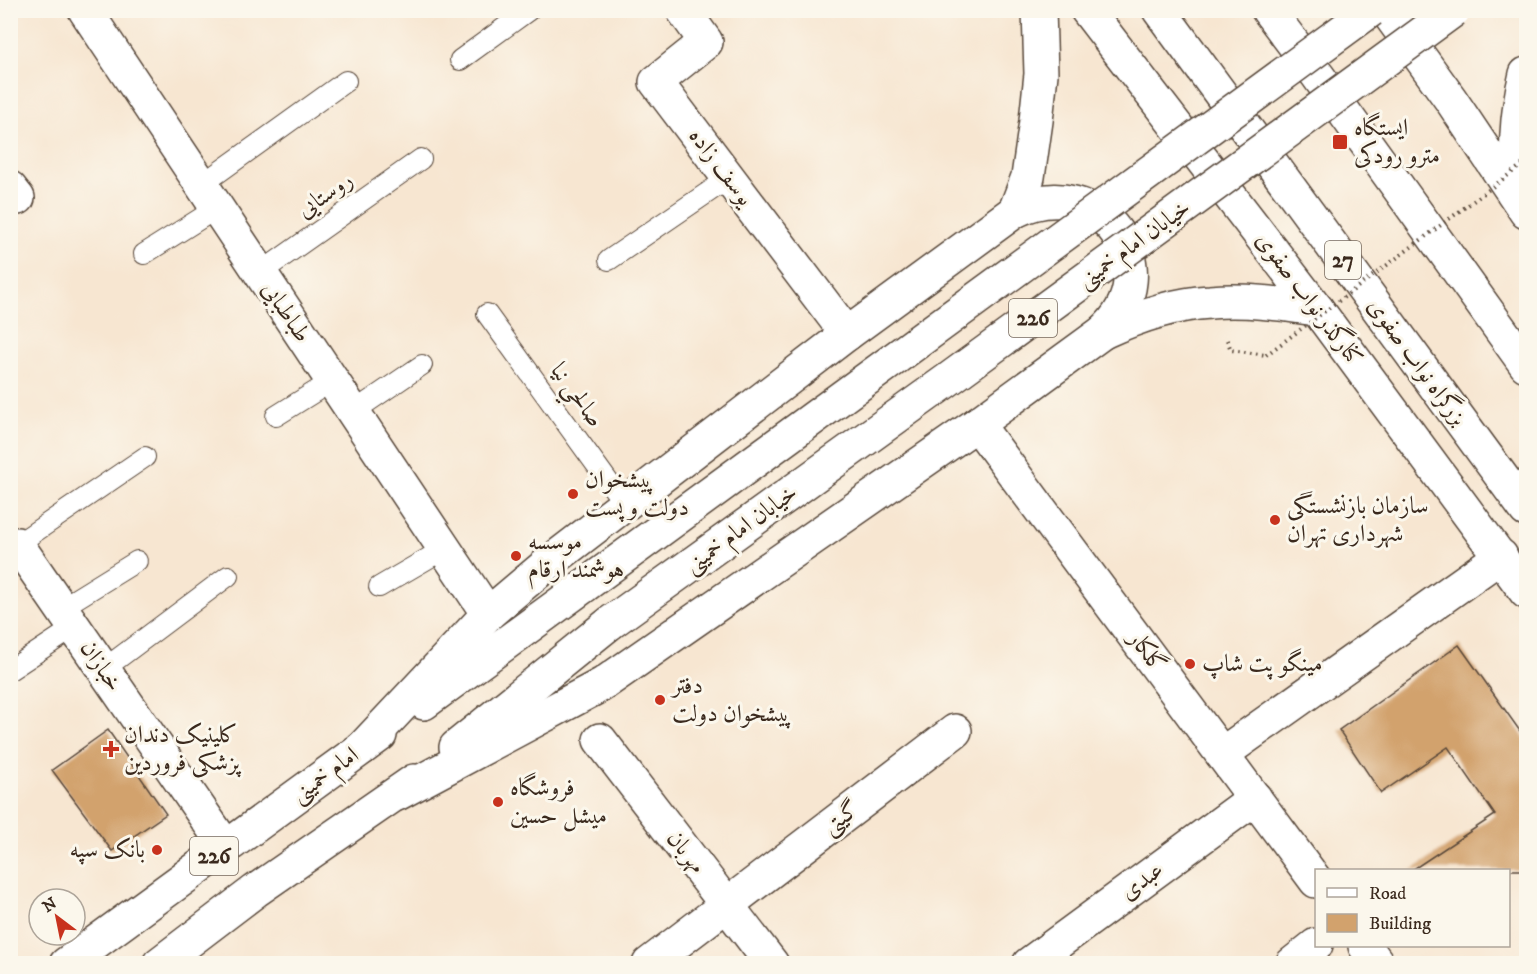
<svg xmlns="http://www.w3.org/2000/svg" width="1537" height="974" viewBox="0 0 1537 974" font-family="'IM FELL DW Pica',Amiri,serif">
<style>
.building{fill:#d2a26d}
.lines{fill:none;stroke-linecap:round;stroke-linejoin:round}
.service-casing{stroke:#574639;stroke-width:22}
.minor-casing{stroke:#574639;stroke-width:36}
.primary-casing{stroke:#574639;stroke-width:36}
.trunk-casing{stroke:#574639;stroke-width:36}
.path{stroke:#574639;stroke-width:4;stroke-dasharray:1.5 4.5;stroke-linecap:butt}
.service{stroke:#fff;stroke-width:20}
.minor{stroke:#fff;stroke-width:33}
.primary{stroke:#fff;stroke-width:33}
.trunk{stroke:#fff;stroke-width:33}
.primary-bridge-casing{stroke:#574639;stroke-width:36;stroke-linecap:butt}
.path-bridge{stroke:#574639;stroke-width:4;stroke-dasharray:1.5 4.5;stroke-linecap:butt}
.primary-bridge{stroke:#fff;stroke-width:33}
.poi-dot{fill:#c8321e;stroke:#fbf7ec;stroke-width:2}
.labels{text-anchor:middle;dominant-baseline:central;stroke-width:6;stroke-linejoin:round;paint-order:stroke}
.shield{fill:#fbf7ec;stroke:#75685c;stroke-width:1.5}
.shield-label{font-size:22px;font-weight:bold;fill:#3b2a1e}
.poi-label{font-size:24px;fill:#3b2a1e;stroke:#fbf7ec;text-anchor:start}
.street-label{font-size:24px;fill:#3b2a1e;stroke:#fbf7ec}
</style>
<rect width="100%" height="100%" fill="#fbf7ec"/>
<filter id="ink" filterUnits="userSpaceOnUse"><feTurbulence type="fractalNoise" baseFrequency=".0167" numOctaves="2"/><feDisplacementMap in="SourceGraphic" scale="12" xChannelSelector="R" yChannelSelector="G"/><feConvolveMatrix kernelMatrix="1 2 1 2 8 2 1 2 1" color-interpolation-filters="sRGB"/></filter>
<filter id="wash" filterUnits="userSpaceOnUse"><feTurbulence type="fractalNoise" baseFrequency=".008" numOctaves="4" result="noise"/><feDisplacementMap in="SourceGraphic" scale="24" xChannelSelector="R" yChannelSelector="G"/><feGaussianBlur stdDeviation="1.35" result="paint"/><feColorMatrix in="noise" values="0 0 0 0 0 0 0 0 0 0 0 0 0 0 0 0 0 1.4 0 .05"/><feComposite in="paint" operator="in"/></filter>
<g filter="url(#wash)">
<rect width="100%" height="100%" fill="#f7e6d1"/>
<g id="blocks">
<g class="building">
<path d="M 1459,645 L 1527,741 L 1527,870 L 1412,870 L 1495,815 L 1448,747 L 1381,793 L 1339,730 Z"/>
<path d="M 108,730 L 166,814 L 112,851 L 52,770 Z"/>
</g>
</g>
</g>
<g filter="url(#ink)">
<use href="#blocks" fill-opacity="0" stroke="#574639" stroke-width="1.5"/>
<g class="lines">
<g class="service-casing">
<g id="service">
<path d="M 460,60 L 529,10"/>
<path d="M 201,185 L 346,81"/>
<path d="M 144,254 L 217,208"/>
<path d="M 609,260 L 729,178"/>
<path d="M 260,273 L 421,159"/>
<path d="M 487,314 L 626,506"/>
<path d="M 353,412 L 422,365"/>
<path d="M 276,416 L 332,381"/>
<path d="M 10,549 L 145,457"/>
<path d="M 379,587 L 444,549"/>
<path d="M 61,608 L 137,561"/>
<path d="M 104,669 L 228,576"/>
<path d="M 10,670 L 75,627"/>
</g>
</g>
<g class="minor-casing">
<g id="minor">
<path d="M 85,10 L 488,614"/>
<path d="M 683,10 L 706,42 L 656,82 L 847,334"/>
<path d="M 10,188 L 18,198"/>
<path d="M 977,424 L 1316,881"/>
<path d="M 17,544 L 226,847"/>
<path d="M 600,740 L 772,964"/>
<path d="M 1222,754 L 1501,556"/>
<path d="M 1365,946 L 1378,964"/>
<path d="M 649,964 L 955,731"/>
<path d="M 1029,964 L 1255,798"/>
<path d="M 1292,964 L 1316,945"/>
</g>
</g>
<g class="primary-casing">
<g id="primary">
<path d="M 1087,10 L 1317,309 L 1526,592"/>
<path d="M 1386,10 L 1451,100 L 1526,212"/>
<path d="M 1519,199 C 1515,152 1515,119 1526,74"/>
<path d="M 1015,211 L 1028,177 L 1036,121 L 1041,74 L 1039,10"/>
<path d="M 1103,332 C 1136,317 1173,304 1210,302 C 1246,299 1282,304 1317,309"/>
<path d="M 424,703 L 584,586"/>
<path d="M 456,747 L 610,623"/>
<path d="M 362,748 L 488,614 L 546,565 L 847,334 L 1015,211 C 1099,168 1172,270 1103,332 L 977,424 L 603,684 L 397,794"/>
<path d="M 66,964 L 380,735"/>
<path d="M 159,964 L 255,891 L 414,781"/>
</g>
</g>
<g class="trunk-casing">
<g id="trunk">
<path d="M 1159,10 L 1526,510"/>
<path d="M 1268,10 L 1318,76 L 1526,365"/>
</g>
</g>
<path class="path" d="M 1227,340 L 1231,350 L 1266,355"/>
<use href="#service" class="service"/>
<use href="#minor" class="minor"/>
<use href="#primary" class="primary"/>
<use href="#trunk" class="trunk"/>
<g class="primary-bridge-casing">
<g id="primary-bridge">
<path d="M 584,586 L 1371,10"/>
<path d="M 610,623 L 949,379 L 1454,10"/>
</g>
</g>
<path class="path-bridge" d="M 1266,355 L 1526,162"/>
<use href="#primary-bridge" class="primary-bridge"/>
</g>
</g>
<g class="poi-dot">
<rect x="1332" y="134" width="16" height="16" rx="3"/>
<circle cx="573" cy="494" r="6"/>
<circle cx="1275" cy="520" r="6"/>
<circle cx="516" cy="556" r="6"/>
<circle cx="1190" cy="664" r="6"/>
<circle cx="660" cy="700" r="6"/>
<path d="M108 740h6v6h6v6h-6v6h-6v-6h-6v-6h6z"/>
<circle cx="498" cy="802" r="6"/>
<circle cx="157" cy="850" r="6"/>
</g>
<g class="labels">
<g class="shield">
<rect x="1325" y="241" width="36" height="38" rx="4.5"/>
<rect x="1009" y="299" width="48" height="38" rx="4.5"/>
<rect x="190" y="837" width="48" height="38" rx="4.5"/>
</g>
<g class="shield-label">
<text x="1343" y="260">27</text>
<text x="1033" y="318">226</text>
<text x="214" y="856">226</text>
</g>
<g class="poi-label">
<text x="1354" y="128">ایستگاه<tspan x="1354" dy="28">مترو رودکی</tspan></text>
<text x="585" y="480">پیشخوان<tspan x="585" dy="28">دولت و پست</tspan></text>
<text x="1287" y="506">سازمان بازنشستگی<tspan x="1287" dy="28">شهرداری تهران</tspan></text>
<text x="528" y="542">موسسه<tspan x="528" dy="28">هوشمند ارقام</tspan></text>
<text x="1202" y="664">مینگو پت شاپ</text>
<text x="672" y="686">دفتر<tspan x="672" dy="28">پیشخوان دولت</tspan></text>
<text x="124" y="735">کلینیک دندان<tspan x="124" dy="28">پزشکی فروردین</tspan></text>
<text x="510" y="788">فروشگاه<tspan x="510" dy="28">میشل حسین</tspan></text>
<text x="145" y="850" text-anchor="end">بانک سپه</text>
</g>
<g class="street-label">
<text transform="translate(721 167) rotate(53)">یوسف زاده</text>
<text transform="translate(325 195) rotate(-35)">روستایی</text>
<text transform="translate(1134 244) rotate(-36)">خیابان امام خمینی</text>
<text transform="translate(1309 299) rotate(53)">کنارگذر نواب صفوی</text>
<text transform="translate(286 312) rotate(56)">طباطبایی</text>
<text transform="translate(1417 362) rotate(54)">بزرگراه نواب صفوی</text>
<text transform="translate(577 395) rotate(54)">صالحي نیا</text>
<text transform="translate(741 529) rotate(-36)">خیابان امام خمینی</text>
<text transform="translate(1147 652) rotate(53)">گلکار</text>
<text transform="translate(101 666) rotate(56)">خبازان</text>
<text transform="translate(325 775) rotate(-36)">امام خمینی</text>
<text transform="translate(841 818) rotate(-37)">گیتی</text>
<text transform="translate(686 852) rotate(52)">مهربان</text>
<text transform="translate(1142 881) rotate(-36)">عبدی</text>
</g>
</g>
<rect width="1537" height="974" fill="none" stroke="#fbf7ec" stroke-width="36"/>
<rect x="1315" y="869" width="195" height="78" fill="#fbf7ec" stroke="#aea59a" stroke-width="1.5"/>
<rect x="1327" y="888" width="30" height="9" fill="#ffffff" stroke="#aea59a" stroke-width="1.5"/>
<text x="1369" y="899" font-size="18" fill="#3b2a1e">Road</text>
<rect x="1327" y="914" width="30" height="18" fill="#d2a26d" stroke="#aea59a" stroke-width="1.5"/>
<text x="1369" y="929" font-size="18" fill="#3b2a1e">Building</text>
<g transform="translate(57 917) rotate(328)"><circle r="28" fill="#fbf7ec" stroke="#aea59a" stroke-width="1.5"/>
<path d="M0-4.5L10 22L0 15L-10 22Z" fill="#c8321e"/>
<text y="-9" font-size="16" font-weight="bold" text-anchor="middle" fill="#3b2a1e">N</text>
</g>
</svg>
